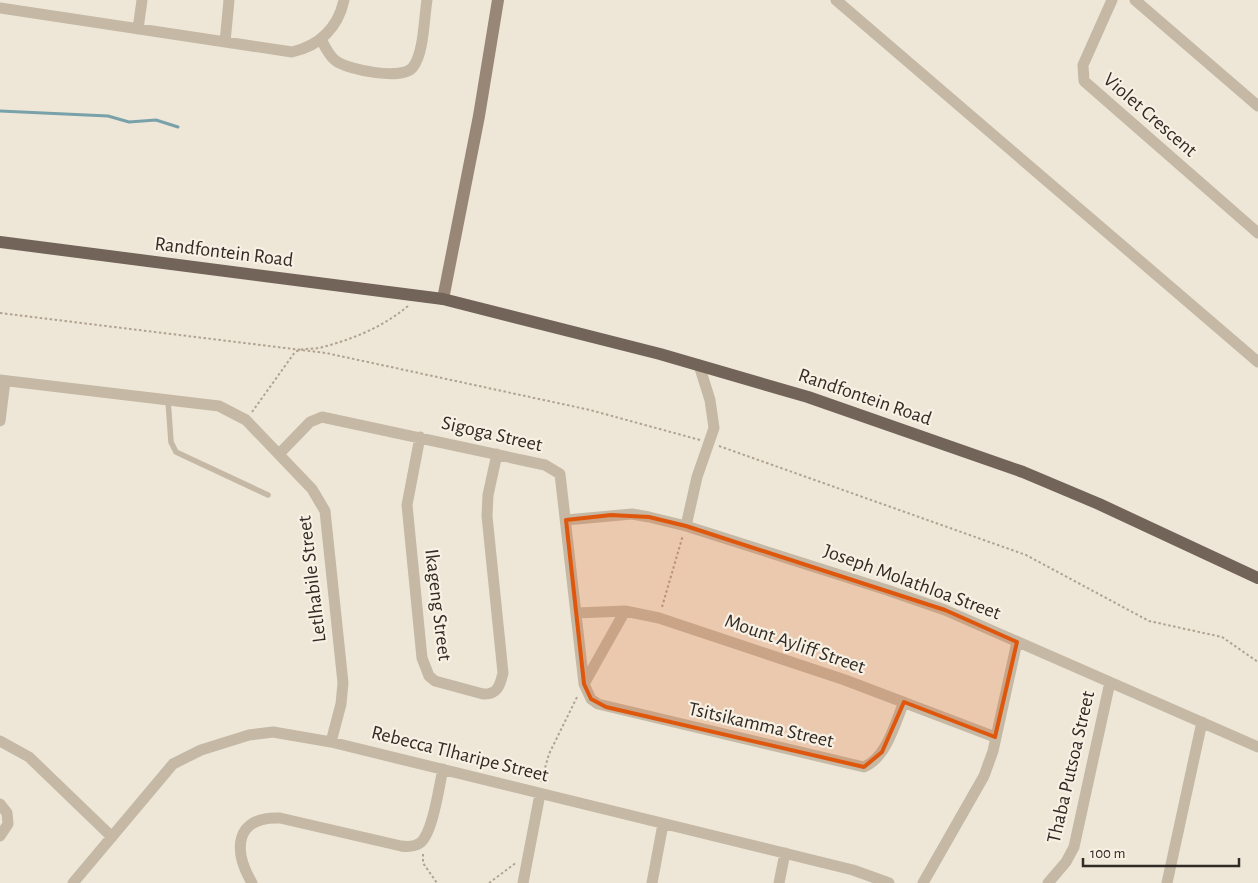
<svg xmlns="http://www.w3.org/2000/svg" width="1258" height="883" font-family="'Alegreya Sans',sans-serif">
<rect width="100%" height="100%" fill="#eee7d8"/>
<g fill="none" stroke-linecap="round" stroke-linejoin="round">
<path stroke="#79a1a9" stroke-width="3" d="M 0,111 L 108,116 L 129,122 L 156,120 L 178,127"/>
<path stroke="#b1a28f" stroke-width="2" stroke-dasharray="2.5 2.5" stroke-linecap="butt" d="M 0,313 L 326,353 L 590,410 L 700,440
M 252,412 L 295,352 C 304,347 314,350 323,347 C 353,339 383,327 408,306
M 719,446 L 1026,555 L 1149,621 L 1222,637 L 1258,662
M 662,607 L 683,535
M 541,782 L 549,754 L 578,695
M 423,854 L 423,863 L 437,883
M 489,883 L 517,862"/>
<path stroke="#c5b8a5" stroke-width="5.5" d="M 168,400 L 171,442 L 176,452 L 268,495"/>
<path stroke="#c5b8a5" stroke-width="11" d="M 836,0 L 1258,362
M 1112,0 L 1083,65 L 1084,81 L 1258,233
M 1135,0 L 1258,106
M 0,8 L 292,52 C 319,46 338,28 344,0
M 138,29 L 142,0
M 321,39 C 325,47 329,56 336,61 C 349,70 403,81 413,67 C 424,53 424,18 427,0
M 225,42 L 229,0
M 0,380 L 219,406 L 246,420 L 312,489 L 325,511 L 343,683 L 341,704 L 331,742
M 0,421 L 5,381
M 420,437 L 407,505 L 422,658 L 429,676 L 435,681 L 483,694 C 497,695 500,686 503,673 L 487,516 L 488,495 L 497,454
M 279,454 L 310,422 L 322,417 L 545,465 L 560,474 L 584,684 L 591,699 L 598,704 L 864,767 C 887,757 895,723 904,702
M 566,520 L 632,514 L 649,517 L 686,526 L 887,590 L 945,610 L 1258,747
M 686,526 L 697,477 L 714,428 L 710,400 L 699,365
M 577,613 L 625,611 L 659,618 L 845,680 L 995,737
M 584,684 L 625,611
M 0,741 L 29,757 L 112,837
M 0,804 L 7,813 L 8,824 L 0,836
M 73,883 L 173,764 L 201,750 L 249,735 L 273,732 L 331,742 L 853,870 L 889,883
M 252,883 C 233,851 234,816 280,818 L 401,846 C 408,847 414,847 420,843 C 433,833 439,786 443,769
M 523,883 L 540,794
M 652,883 L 663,824
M 779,883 L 785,853
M 923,883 L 984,776 L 993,751 L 1017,642
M 1048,883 L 1066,862 L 1074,847 L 1110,682
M 1167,883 L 1202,722"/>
<path stroke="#988777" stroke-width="12" d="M 443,299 L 479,116 L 498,0"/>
<path stroke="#726458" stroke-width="12" d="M 0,242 L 443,299 L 660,354 L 808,397 L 1023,472 L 1099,504 L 1258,578"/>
</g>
<path fill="#df570d" fill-opacity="0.2" stroke="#df570d" stroke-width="4" stroke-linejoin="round" d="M 611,515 L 649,517 L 686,526 L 945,610 L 1017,642 L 995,737 L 904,702 L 882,752 L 864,767 L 606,707 L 591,699 L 584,684 L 566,520 Z"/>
<g text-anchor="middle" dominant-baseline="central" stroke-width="4.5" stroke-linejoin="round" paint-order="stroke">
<g font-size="20" fill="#312b26" stroke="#f7f0e3">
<text transform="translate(1150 115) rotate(41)">Violet Crescent</text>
<text transform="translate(224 252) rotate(7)">Randfontein Road</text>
<text transform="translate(865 397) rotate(19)">Randfontein Road</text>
<text transform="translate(492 434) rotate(13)">Sigoga Street</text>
<text transform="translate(312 579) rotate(-97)">Letlhabile Street</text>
<text transform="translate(912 582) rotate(20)">Joseph Molathloa Street</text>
<text transform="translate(438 605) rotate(83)">Ikageng Street</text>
<text transform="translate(795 644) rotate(19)">Mount Ayliff Street</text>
<text transform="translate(761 725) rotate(13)">Tsitsikamma Street</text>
<text transform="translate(460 754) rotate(14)">Rebecca Tlharipe Street</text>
<text transform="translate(1071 767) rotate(-77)">Thaba Putsoa Street</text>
</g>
</g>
<path d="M1083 858v8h156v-8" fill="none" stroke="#312b26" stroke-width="2.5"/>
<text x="1090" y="858" font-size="15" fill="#312b26" stroke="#f7f0e3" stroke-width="4" paint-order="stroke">100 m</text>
</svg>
